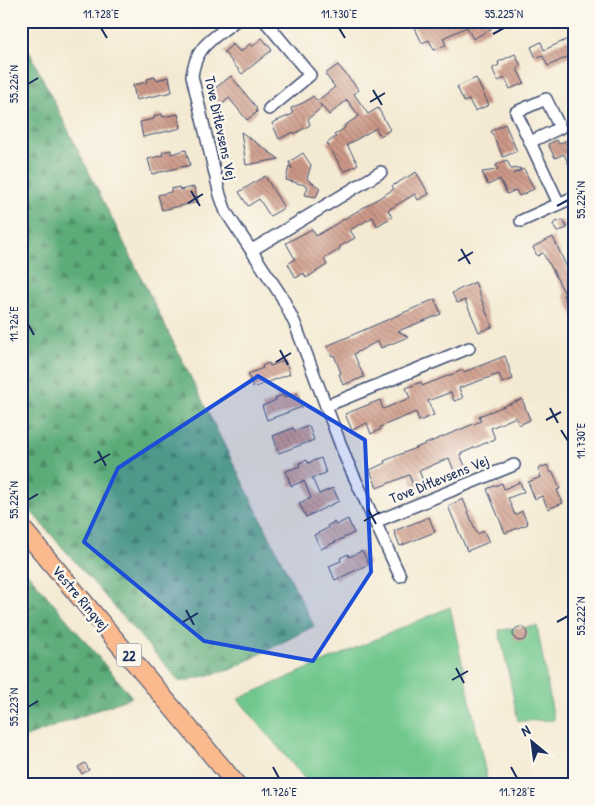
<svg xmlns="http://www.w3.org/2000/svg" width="595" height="805" font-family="'Patrick Hand',sans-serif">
<defs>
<pattern id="forest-firs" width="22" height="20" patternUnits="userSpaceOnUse" patternTransform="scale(1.25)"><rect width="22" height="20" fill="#5cac79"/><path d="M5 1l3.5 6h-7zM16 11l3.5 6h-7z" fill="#4b8c66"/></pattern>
<pattern id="building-back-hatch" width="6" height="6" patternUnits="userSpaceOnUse" patternTransform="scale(1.25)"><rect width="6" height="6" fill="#cd9988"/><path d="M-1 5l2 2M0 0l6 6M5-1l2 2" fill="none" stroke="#a67d72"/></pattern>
</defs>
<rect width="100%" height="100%" fill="#fbf7ec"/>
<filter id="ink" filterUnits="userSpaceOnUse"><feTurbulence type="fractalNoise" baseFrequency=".02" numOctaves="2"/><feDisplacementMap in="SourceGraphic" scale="10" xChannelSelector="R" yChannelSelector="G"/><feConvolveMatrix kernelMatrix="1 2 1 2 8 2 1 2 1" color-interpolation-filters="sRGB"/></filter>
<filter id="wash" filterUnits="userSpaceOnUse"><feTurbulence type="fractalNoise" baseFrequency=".0096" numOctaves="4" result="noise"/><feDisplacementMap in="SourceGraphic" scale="20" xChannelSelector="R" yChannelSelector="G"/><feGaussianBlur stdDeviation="1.12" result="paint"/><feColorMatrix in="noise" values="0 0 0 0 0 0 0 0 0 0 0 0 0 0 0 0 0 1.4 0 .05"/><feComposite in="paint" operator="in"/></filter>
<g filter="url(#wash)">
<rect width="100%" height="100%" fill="#f4ead3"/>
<path fill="url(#forest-firs)" stroke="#3c6e6c" d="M 21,35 L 314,626 L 230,670 L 180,682 L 21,500 Z
M 21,565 L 132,697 L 21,739 Z"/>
<path fill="#71c88e" stroke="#467c76" d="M 450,607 L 488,784 L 309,784 L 238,699 Z
M 537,626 L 554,720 L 518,721 L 509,675 L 499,630 Z"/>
<g id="blocks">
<path fill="url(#building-back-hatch)" d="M 419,21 L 433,21 L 435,25 L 444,21 L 487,21 L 491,29 L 473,39 L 467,27 L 443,38 L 446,45 L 434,50 L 429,40 L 422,43 L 413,24 Z
M 262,38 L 272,50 L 242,74 L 224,52 L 233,44 L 240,52 L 250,44 L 252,47 Z
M 568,39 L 574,54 L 548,66 L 543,56 L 536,58 L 531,47 L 541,42 L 544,50 Z
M 515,54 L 521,66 L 517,68 L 524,83 L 510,89 L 505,78 L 498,81 L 493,70 L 493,68 L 499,65 L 498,62 Z
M 338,65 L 359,90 L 354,94 L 368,114 L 378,108 L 390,130 L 380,136 L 376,128 L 347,145 L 358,164 L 344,172 L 327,143 L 336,137 L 334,135 L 345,128 L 344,126 L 359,116 L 347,100 L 329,115 L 320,104 L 322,107 L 308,119 L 310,125 L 294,134 L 293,132 L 279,139 L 272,123 L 293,114 L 291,108 L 305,102 L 313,96 L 317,101 L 335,87 L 325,74 Z
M 231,76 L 256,107 L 257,112 L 247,120 L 229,98 L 220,106 L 209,93 Z
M 155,77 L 156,80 L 169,77 L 172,92 L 136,100 L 133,85 L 147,82 L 147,79 Z
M 476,78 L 489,105 L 475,111 L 469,100 L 464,102 L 457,87 Z
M 162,114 L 163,117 L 178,114 L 181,128 L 143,137 L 140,122 L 154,119 L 154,116 Z
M 505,124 L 517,151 L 503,157 L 491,131 Z
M 241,132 L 279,159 L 246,165 Z
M 571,138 L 574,144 L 574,176 L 564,154 L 555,158 L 548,144 L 557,140 L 559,144 Z
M 171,150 L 171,154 L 186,150 L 190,165 L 152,174 L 148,159 L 163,155 L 162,152 Z
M 303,153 L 311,165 L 307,179 L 320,188 L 316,197 L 305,195 L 308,186 L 286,180 L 289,166 L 292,169 L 289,162 Z
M 507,160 L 511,169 L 520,168 L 521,169 L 513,174 L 524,169 L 534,189 L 519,196 L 516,190 L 507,194 L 500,179 L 488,185 L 482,172 L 498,170 L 496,165 Z
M 416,172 L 429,194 L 418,200 L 415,194 L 388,210 L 392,217 L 377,226 L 373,217 L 350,230 L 355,238 L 339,247 L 340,249 L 324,259 L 327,265 L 306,278 L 304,273 L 296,278 L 288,264 L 295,259 L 286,243 L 312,229 L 316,236 L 394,189 L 392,186 Z
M 265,176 L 284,208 L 270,216 L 259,199 L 248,206 L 239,192 Z
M 179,187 L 180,190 L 194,187 L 198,202 L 162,210 L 158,195 L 171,192 L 171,189 Z
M 563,220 L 567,228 L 557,232 L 553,225 L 555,222 Z
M 553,237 L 574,283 L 574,317 L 563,295 L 565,294 L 549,263 L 548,263 L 543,253 L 537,256 L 533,247 Z
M 475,282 L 492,327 L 479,332 L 465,300 L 457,303 L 452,293 Z
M 435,299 L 441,314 L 398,331 L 408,337 L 381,348 L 378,341 L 354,354 L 364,377 L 343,385 L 339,374 L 341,373 L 334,355 L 332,356 L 327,346 Z
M 505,356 L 513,379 L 502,383 L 499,374 L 459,388 L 463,398 L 454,401 L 451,392 L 428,401 L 434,415 L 419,421 L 416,412 L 380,427 L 381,429 L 371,434 L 367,423 L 352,430 L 345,414 L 380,400 L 383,409 L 410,398 L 406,388 L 421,382 L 422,386 L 463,370 L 464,372 Z
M 285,360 L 290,374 L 253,388 L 248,374 L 263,368 L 262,366 L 269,363 L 270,366 Z
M 297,393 L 302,407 L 267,420 L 262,406 L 276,400 L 275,398 L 283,395 L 284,398 Z
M 522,399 L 530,420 L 519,425 L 516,417 L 491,428 L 495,439 L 460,454 L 467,471 L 456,476 L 449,458 L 419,471 L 426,488 L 416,492 L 409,475 L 377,488 L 370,470 L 385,463 L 384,461 L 481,421 L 479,416 Z
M 309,426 L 314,440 L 279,453 L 273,436 L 293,428 L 295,431 Z
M 321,458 L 326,473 L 312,478 L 319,494 L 333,488 L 339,501 L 306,517 L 299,503 L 311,498 L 304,481 L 291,486 L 286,471 L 300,466 L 299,463 L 307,460 L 308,463 Z
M 547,465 L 551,473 L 553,472 L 560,489 L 557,490 L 563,503 L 548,509 L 542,496 L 535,499 L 528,482 L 541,477 L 538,469 Z
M 520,482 L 524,492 L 508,498 L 515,515 L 522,511 L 528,524 L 505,533 L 487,489 L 502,483 L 504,489 Z
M 463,499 L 477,534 L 484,531 L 489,542 L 467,551 L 448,506 Z
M 429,517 L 435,532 L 400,546 L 394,531 Z
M 348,519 L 354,533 L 321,549 L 314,535 L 328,528 L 327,526 L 334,522 L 336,525 Z
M 362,551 L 369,564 L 335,580 L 329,566 L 341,561 L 340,558 L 348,554 L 349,557 Z
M513 634a7 7 0 1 1 14 0a7 7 0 1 1-14 0Z
M 85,763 L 89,770 L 82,774 L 78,767 Z"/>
</g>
</g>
<g filter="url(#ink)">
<use href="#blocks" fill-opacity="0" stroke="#3c4b70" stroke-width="1"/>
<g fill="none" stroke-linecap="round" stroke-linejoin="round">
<g stroke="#3c4b70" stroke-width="14">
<path id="minor" d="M 235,21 C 213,39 196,45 192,76 L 220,195 L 226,212 L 282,297 L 295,324 L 346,459 L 400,576
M 265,21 L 310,75 L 269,109
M 530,142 L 560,128 L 546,99 L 516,112 L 559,204
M 521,221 L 574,197
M 252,250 L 381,172
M 326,406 L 469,348
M 375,522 L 514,465"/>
</g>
<g stroke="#3c4b70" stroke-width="20">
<path id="primary" d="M 21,527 L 236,784"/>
</g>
<use href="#minor" stroke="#fff" stroke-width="11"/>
<use href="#primary" stroke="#fbba8d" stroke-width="18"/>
</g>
</g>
<path fill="#1d4ed8" fill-opacity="0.2" stroke="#1d4ed8" stroke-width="4" stroke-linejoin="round" d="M 258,376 L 365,440 L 371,572 L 313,661 L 204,641 L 84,542 L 118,468 Z"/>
<path fill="none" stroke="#1b2f5e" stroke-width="2" d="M 101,28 L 107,38M 339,28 L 345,38M 493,34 L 504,28M 28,84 L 38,78M 373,90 L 382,105M 370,102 L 385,93M 191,191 L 200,206M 188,203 L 203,194M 557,206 L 568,200M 461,249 L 470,264M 458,261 L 473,252M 28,324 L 34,335M 280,350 L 288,365M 276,362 L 291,353M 550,408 L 558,423M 546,420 L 561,412M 561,430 L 568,441M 98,451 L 106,466M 94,463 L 110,454M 28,500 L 38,494M 368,509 L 376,524M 364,521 L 380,512M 186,610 L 194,625M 183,622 L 198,613M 557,622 L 568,616M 456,668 L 464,683M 452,680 L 468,671M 28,707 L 38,701M 273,767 L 279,778M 511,767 L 517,778"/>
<g text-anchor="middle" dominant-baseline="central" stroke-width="5" stroke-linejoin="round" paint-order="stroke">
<rect fill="#fbf7ec" stroke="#5e6b89" stroke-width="1" x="116.5" y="643.5" width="25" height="23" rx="4"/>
<g font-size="14" font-weight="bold" fill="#1b2f5e">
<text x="129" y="655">22</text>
</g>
<g font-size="15" fill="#1b2f5e" stroke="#fbf7ec">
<text transform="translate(221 128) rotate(78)">Tove Ditlevsens Vej</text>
<text transform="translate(439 479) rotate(-22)">Tove Ditlevsens Vej</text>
<text transform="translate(81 598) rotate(50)">Vestre Ringvej</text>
</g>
</g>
<rect width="595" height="805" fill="none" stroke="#fbf7ec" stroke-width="55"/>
<g transform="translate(532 742) rotate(331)" stroke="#fbf7ec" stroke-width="4" paint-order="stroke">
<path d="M0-4L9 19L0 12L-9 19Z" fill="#1b2f5e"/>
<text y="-8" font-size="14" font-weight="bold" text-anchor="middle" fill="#1b2f5e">N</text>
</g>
<rect x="28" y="28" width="540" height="750" fill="none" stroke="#1b2f5e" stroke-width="2"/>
<g font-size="12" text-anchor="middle" fill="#1b2f5e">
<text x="101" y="18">11.728°E</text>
<text x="339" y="18">11.730°E</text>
<text x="504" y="18">55.225°N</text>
<text transform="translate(14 84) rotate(-90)" y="4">55.226°N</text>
<text transform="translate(581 200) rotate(-90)" y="4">55.224°N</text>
<text transform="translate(14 324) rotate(-90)" y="4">11.726°E</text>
<text transform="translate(581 441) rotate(-90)" y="4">11.730°E</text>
<text transform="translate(14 500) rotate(-90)" y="4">55.224°N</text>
<text transform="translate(581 616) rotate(-90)" y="4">55.222°N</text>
<text transform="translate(14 707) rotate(-90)" y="4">55.223°N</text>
<text x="279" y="796">11.726°E</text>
<text x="517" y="796">11.728°E</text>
</g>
</svg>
